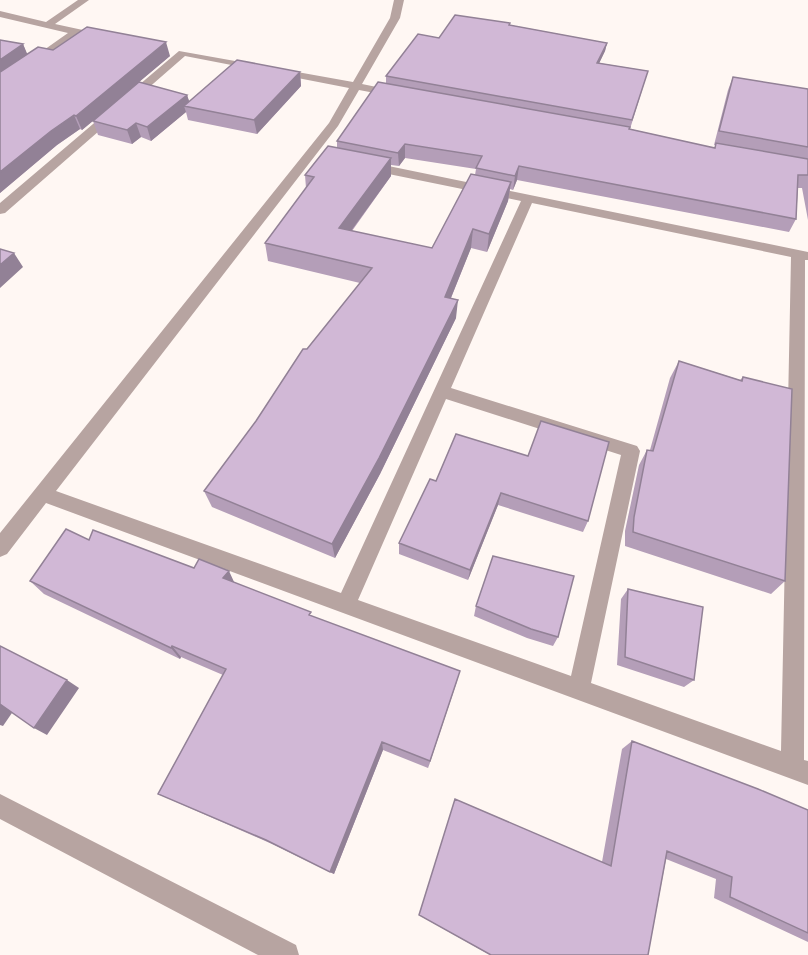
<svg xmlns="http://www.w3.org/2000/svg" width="808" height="955" font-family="'Exo 2',sans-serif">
<rect width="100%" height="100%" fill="#fff7f3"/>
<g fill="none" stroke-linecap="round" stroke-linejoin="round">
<path fill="#b7a4a1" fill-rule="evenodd" d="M 78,0 L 89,0 L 55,24 L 106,35 L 106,39 L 78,35 L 0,89 L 0,81 L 68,33 L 0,17 L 0,11 L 46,22 Z
M 394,0 L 404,0 L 400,18 L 362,84 L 396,91 L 401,94 L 396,97 L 359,90 L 338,126 L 56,491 L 341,593 L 521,201 L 369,170 L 363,166 L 365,163 L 369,162 L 808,252 L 808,260 L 805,260 L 804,760 L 808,761 L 808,785 L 46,503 L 7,554 L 0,557 L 0,533 L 329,123 L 349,88 L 185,56 L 5,213 L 0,214 L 0,203 L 179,51 L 353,82 L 390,18 ZM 532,203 L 791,257 L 781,751 L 591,683 L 640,451 L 637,446 L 451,388 ZM 446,399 L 621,455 L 571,676 L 358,600 Z
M 0,794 L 296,945 L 299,955 L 258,955 L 0,819 Z"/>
</g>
<path fill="#b49eb8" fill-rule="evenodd" d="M 510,23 L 510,25 L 607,43 L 605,51 L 599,63 L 648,71 L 630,129 L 715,148 L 716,145 L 714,145 L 728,90 L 733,77 L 808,89 L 808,220 L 802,188 L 798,188 L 796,219 L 789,232 L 517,180 L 513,190 L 510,189 L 508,201 L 487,252 L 471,248 L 451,298 L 456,318 L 380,474 L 335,558 L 212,507 L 204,491 L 256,421 L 307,349 L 360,283 L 268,261 L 265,243 L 306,188 L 305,175 L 337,147 L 337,141 L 386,83 L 386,76 L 439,38 ZM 405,158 L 476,169 L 475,175 L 432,248 L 352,231 L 391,176 L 391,165 L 399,166 Z
M 0,40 L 23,44 L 27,55 L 53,50 L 170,56 L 139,82 L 187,95 L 189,101 L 300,72 L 301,86 L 257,134 L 188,120 L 186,112 L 151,141 L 141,137 L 132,144 L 98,135 L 93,121 L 82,130 L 80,129 L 57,145 L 0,193 Z
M 679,361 L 740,380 L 743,377 L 785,581 L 771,594 L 625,546 L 625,531 L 639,465 L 647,450 L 650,450 L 670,378 Z
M 456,434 L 588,521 L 583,532 L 498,505 L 468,580 L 399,554 L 399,543 L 436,481 Z
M 89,540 L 235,583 L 457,681 L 428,768 L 383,750 L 334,874 L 272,844 L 158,794 L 223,675 L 181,657 L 180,659 L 44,594 L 30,581 Z
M 628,589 L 694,680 L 684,687 L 617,665 L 621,599 Z
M 476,606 L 558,637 L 553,646 L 527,638 L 474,616 Z
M 632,741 L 808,810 L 808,942 L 714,898 L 716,879 L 666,859 L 648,955 L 490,955 L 419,915 L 455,799 L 602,862 L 622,749 Z"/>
<path fill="#928196" d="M 166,42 L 170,56 L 82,130 L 76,116 Z
M 607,43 L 605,51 L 595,72 L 597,63 Z
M 23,44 L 29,58 L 0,78 L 0,60 Z
M 300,72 L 301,86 L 257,134 L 254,120 Z
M 187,95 L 191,107 L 184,106 L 186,112 L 151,141 L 147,127 Z
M 74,115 L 80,129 L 57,145 L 0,193 L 0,172 L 51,131 Z
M 136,123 L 141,137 L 132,144 L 127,130 Z
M 405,144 L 405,158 L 399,166 L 398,153 Z
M 391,158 L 391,176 L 340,246 L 339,228 Z
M 519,166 L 517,180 L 513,190 L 515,176 Z
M 511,182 L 508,201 L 487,252 L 489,234 Z
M 473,229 L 471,248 L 444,315 L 445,297 Z
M 14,253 L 23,267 L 0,288 L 0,265 Z
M 458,300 L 456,318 L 380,474 L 335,558 L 332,544 Z
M 501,493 L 498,505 L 468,580 L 470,570 Z
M 229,571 L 235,584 L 223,578 Z
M 172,646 L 181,657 L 180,659 L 171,648 Z
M 460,671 L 457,681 L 428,768 L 430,761 Z
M 67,680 L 79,688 L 47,735 L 34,728 Z
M 0,703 L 14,710 L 3,726 L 0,725 Z
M 382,742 L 383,750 L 334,874 L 330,872 Z"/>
<path fill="#d1b8d6" stroke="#928196" stroke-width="1.5" d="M 455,15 L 510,23 L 509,25 L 607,43 L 597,63 L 648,71 L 632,120 L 386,76 L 418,34 L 439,38 Z
M 87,27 L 166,42 L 76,116 L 74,115 L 51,131 L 0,172 L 0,72 L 38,47 L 53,50 Z
M 0,40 L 23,44 L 0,60 Z
M 237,60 L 300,72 L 254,120 L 184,106 Z
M 733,77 L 808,89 L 808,147 L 719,131 Z
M 139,82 L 187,95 L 147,127 L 136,123 L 127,130 L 93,121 Z
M 378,82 L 630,127 L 629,129 L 715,148 L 716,143 L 808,159 L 808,175 L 798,175 L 796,219 L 519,166 L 515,176 L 476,168 L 482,156 L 405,144 L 398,153 L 337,141 Z
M 328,146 L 391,158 L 339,228 L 432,248 L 471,174 L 511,182 L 489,234 L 473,229 L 445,297 L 458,300 L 379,458 L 332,544 L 204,491 L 256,421 L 303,349 L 307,349 L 372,268 L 265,243 L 314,177 L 305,175 Z
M 0,249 L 14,253 L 0,265 Z
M 679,361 L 742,381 L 743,377 L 792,389 L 785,581 L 633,532 L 634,517 L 647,450 L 653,451 Z
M 541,421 L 609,442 L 588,521 L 501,493 L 470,570 L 399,543 L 430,479 L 436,481 L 456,434 L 528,456 Z
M 66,529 L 89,540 L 93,530 L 194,568 L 199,559 L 229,571 L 223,578 L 311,612 L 309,615 L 460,671 L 430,761 L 382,742 L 330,872 L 266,840 L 158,794 L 226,669 L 172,646 L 171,648 L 30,581 Z
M 493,556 L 574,576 L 558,637 L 531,629 L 476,606 Z
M 628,589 L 703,607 L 694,680 L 625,657 Z
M 0,646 L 67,680 L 34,728 L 0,704 Z
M 632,741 L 758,789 L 808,810 L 808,933 L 730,897 L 732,877 L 667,851 L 648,955 L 491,955 L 419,915 L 455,799 L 611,866 Z"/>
</svg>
